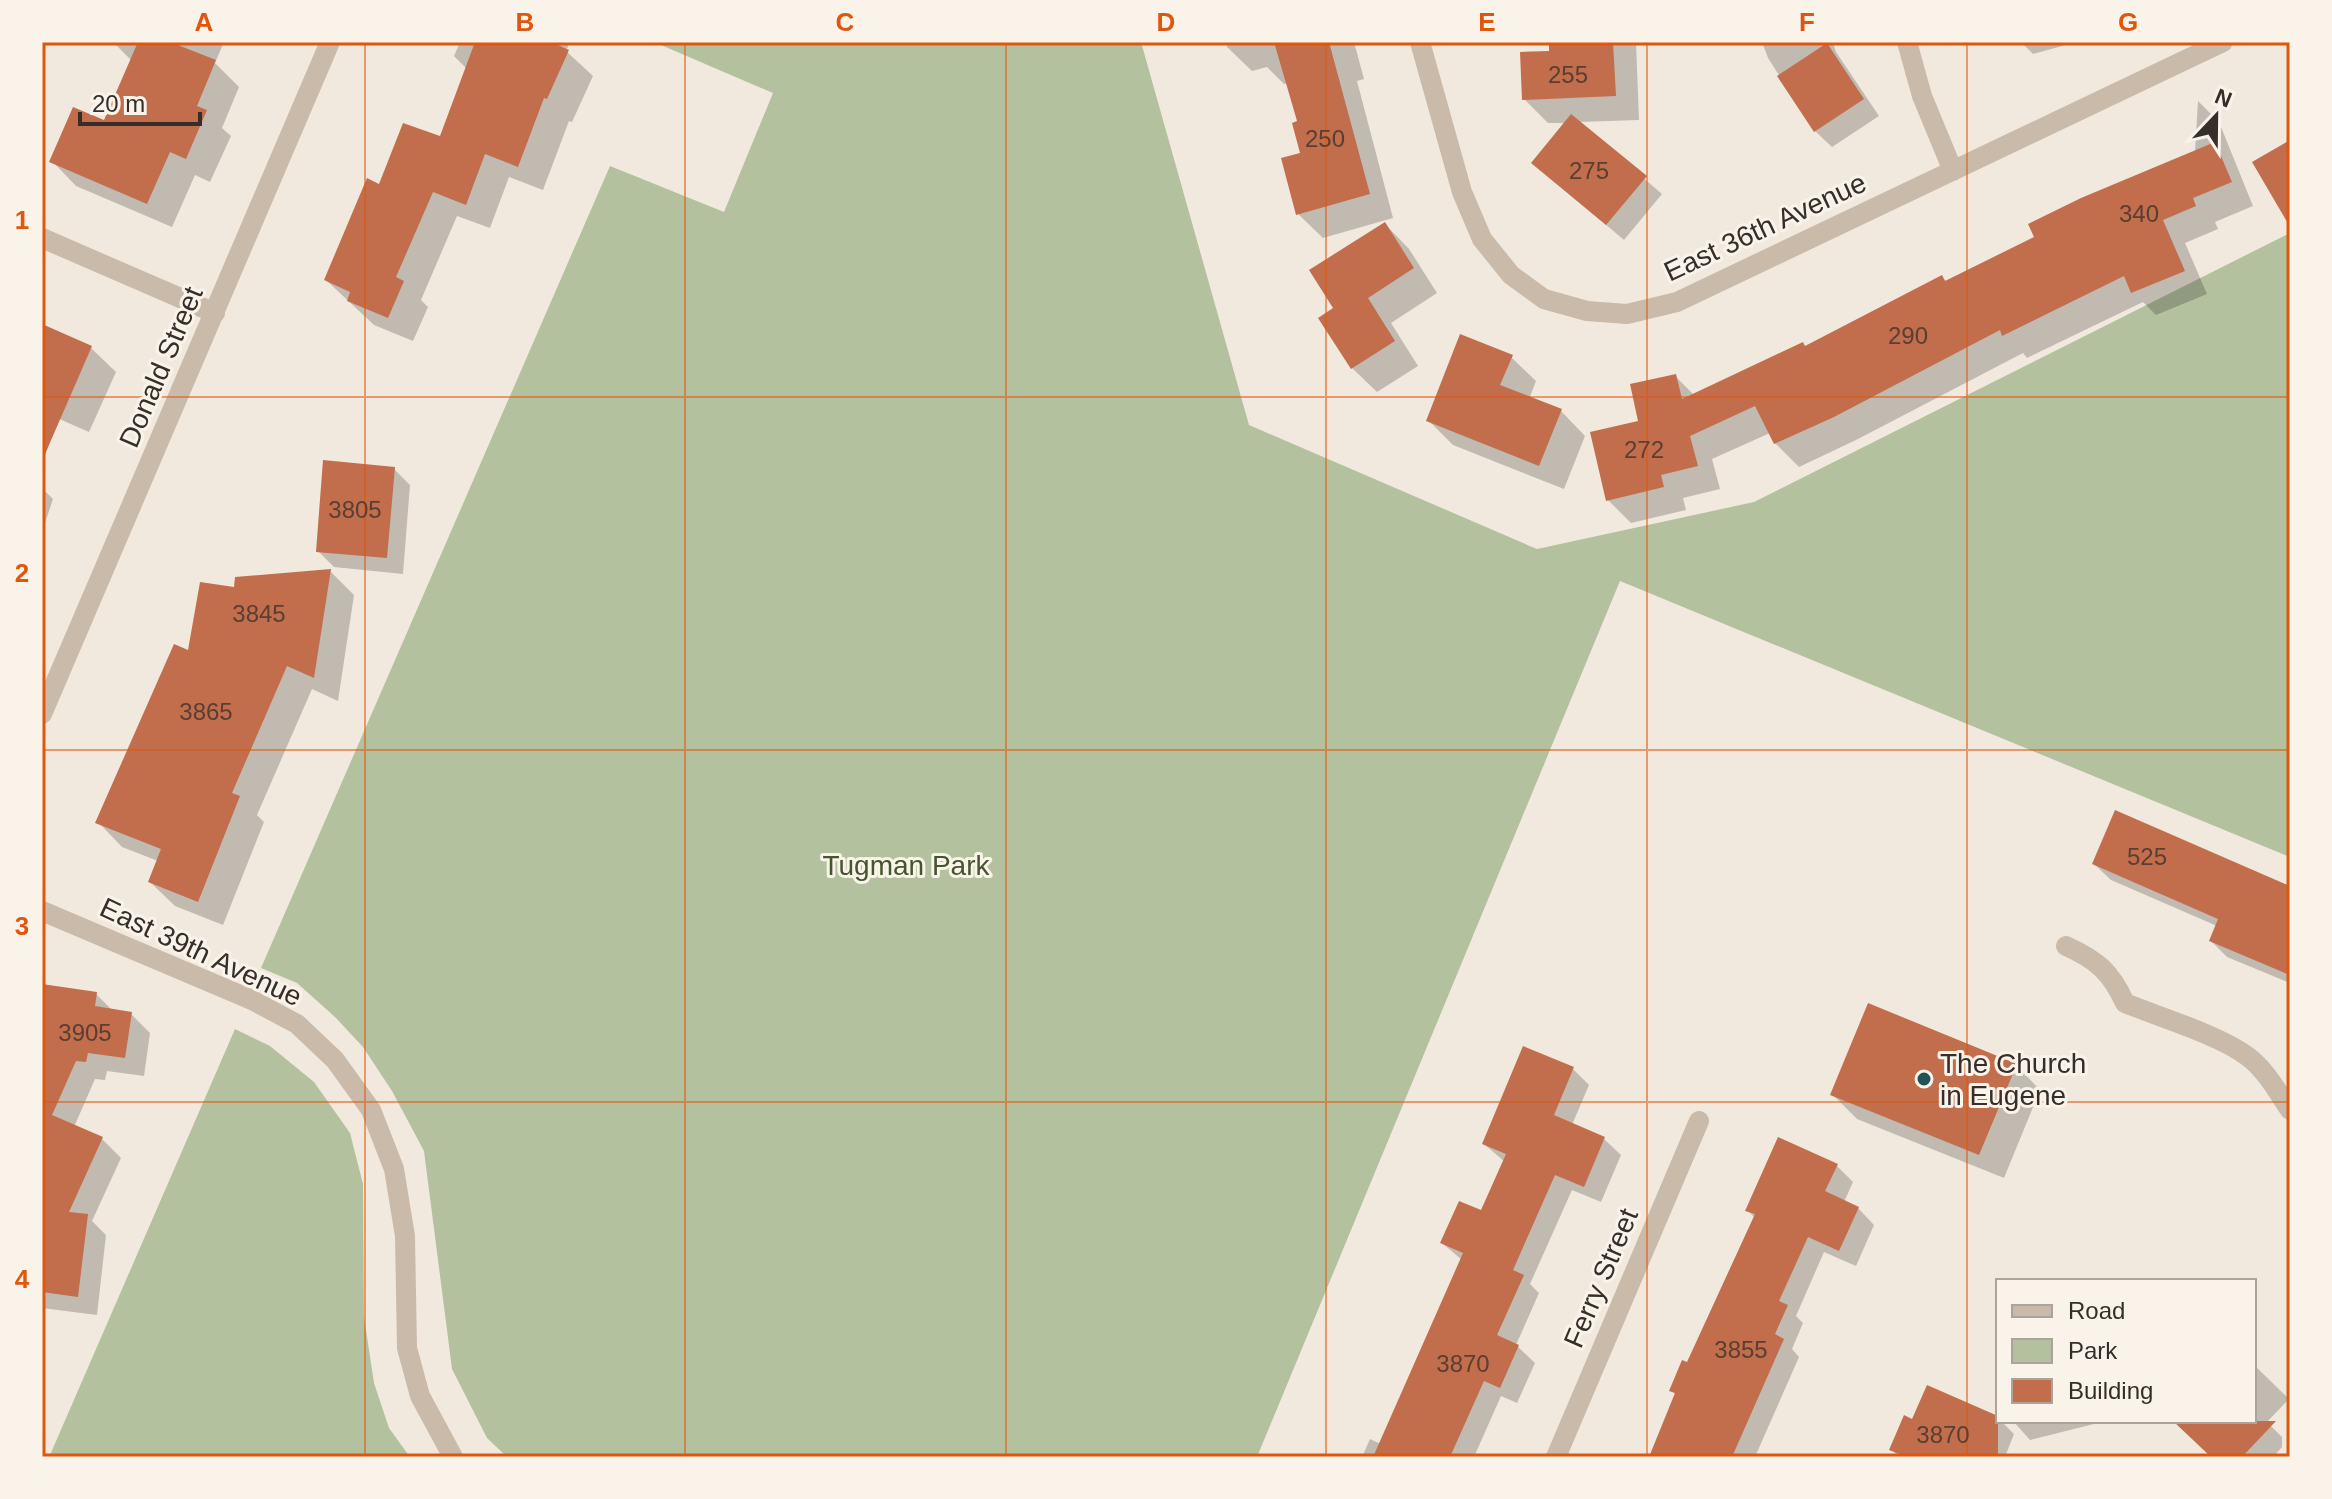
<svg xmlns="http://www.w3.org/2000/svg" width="2332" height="1499" font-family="Helvetica,sans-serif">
<rect width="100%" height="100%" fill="#f2e9de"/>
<path fill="#b4c19e" d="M 662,42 L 1141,42 L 1249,425 L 1537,549 L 1754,502 L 2290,233 L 2290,857 L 1620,581 L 1257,1457 L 507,1457 L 487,1438 L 452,1369 L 424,1151 L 392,1091 L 363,1047 L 335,1017 L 297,983 L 261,968 L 610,166 L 724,212 L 773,93 L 661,45 Z
M 235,1029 L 270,1046 L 314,1082 L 350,1133 L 363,1184 L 364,1317 L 374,1383 L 389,1428 L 410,1457 L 42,1457 L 50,1455 Z"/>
<path fill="#0003" d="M 42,42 L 47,42 L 42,55 Z
M 113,42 L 224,42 L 215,63 L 239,87 L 222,128 L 231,136 L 210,182 L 195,175 L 172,227 L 76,186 L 52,161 L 105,122 L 132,61 Z
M 460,42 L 570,42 L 566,51 L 593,76 L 572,122 L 569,121 L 543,190 L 509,177 L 490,228 L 457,216 L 421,300 L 428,307 L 413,341 L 374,325 L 326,280 L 380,186 L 441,139 L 467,69 L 454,56 Z
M 1226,42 L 1354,42 L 1364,79 L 1357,81 L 1393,218 L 1323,238 L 1298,214 L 1302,154 L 1300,123 L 1288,83 L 1284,84 L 1267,67 L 1252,71 L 1227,47 Z
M 1551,42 L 1636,42 L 1639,120 L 1578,122 L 1662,194 L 1624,240 L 1533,163 L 1567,123 L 1548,123 L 1524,99 L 1552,53 Z
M 1762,42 L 1833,42 L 1836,52 L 1879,116 L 1832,147 L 1815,131 L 1768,58 Z
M 2021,42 L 2077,42 L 2033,54 Z
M 2198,101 L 2219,122 L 2253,206 L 2215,222 L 2218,229 L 2185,243 L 2207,294 L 2156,315 L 2143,302 L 2027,358 L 2023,353 L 1858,439 L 1799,467 L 1775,443 L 1770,433 L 1712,459 L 1720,489 L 1683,498 L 1686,510 L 1631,523 L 1608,500 L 1641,422 L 1675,376 L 1694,395 L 1806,348 L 1942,277 L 1947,282 L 2037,238 L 2195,152 Z
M 1385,224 L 1409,249 L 1437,293 L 1391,323 L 1418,366 L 1377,392 L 1352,368 L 1336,309 Z
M 42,326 L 91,348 L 116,372 L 89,432 L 57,418 L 42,466 Z
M 1511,357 L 1536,381 L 1529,399 L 1561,411 L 1585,436 L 1564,489 L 1453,445 L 1428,420 Z
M 394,469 L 410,485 L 403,574 L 334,567 L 318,551 Z
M 42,488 L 53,499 L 44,526 L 42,525 Z
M 330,571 L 354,595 L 338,701 L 312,689 L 257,815 L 264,822 L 223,925 L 175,906 L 150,882 L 158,861 L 122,847 L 98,822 L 189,653 L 236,590 Z
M 2094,864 L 2290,888 L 2290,983 L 2227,957 L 2211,941 L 2217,926 L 2111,880 Z
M 42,986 L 96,994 L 113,1011 L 131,1014 L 150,1033 L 144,1076 L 107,1071 L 105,1080 L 95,1079 L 74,1127 L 102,1139 L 121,1158 L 92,1221 L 106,1235 L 97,1315 L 42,1308 Z
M 2016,1065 L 2040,1090 L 2004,1178 L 1857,1119 L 1833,1095 Z
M 1573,1069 L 1589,1085 L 1572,1125 L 1604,1139 L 1621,1155 L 1601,1202 L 1572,1190 L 1530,1284 L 1539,1293 L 1516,1345 L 1535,1363 L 1517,1403 L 1501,1396 L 1474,1457 L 1362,1457 L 1370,1439 L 1381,1444 L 1462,1260 L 1442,1243 L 1482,1213 L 1505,1162 L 1484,1144 Z
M 1837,1166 L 1853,1182 L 1844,1202 L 1858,1208 L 1874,1225 L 1856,1266 L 1824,1252 L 1796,1316 L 1803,1323 L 1792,1349 L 1799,1357 L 1755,1457 L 1651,1457 L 1676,1395 L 1671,1390 L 1688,1364 L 1755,1218 L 1747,1210 Z
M 2254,1365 L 2289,1399 L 2267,1422 L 2282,1437 L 2282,1447 L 2273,1457 L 2213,1457 L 2176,1421 L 2254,1421 Z
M 2001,1421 L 2014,1434 L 2005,1457 L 1899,1457 L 1891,1449 L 1913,1422 Z
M 2013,1421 L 2106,1421 L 2030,1440 Z"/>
<path fill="#c26d4c" d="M 138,42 L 170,42 L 216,60 L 197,106 L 207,110 L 186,159 L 170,152 L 147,204 L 49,162 L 73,107 L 104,120 Z
M 475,42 L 551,42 L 569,50 L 547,99 L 544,98 L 518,167 L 485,154 L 466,205 L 433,192 L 396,277 L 404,281 L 388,318 L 347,301 L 350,292 L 324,280 L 367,178 L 379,184 L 403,123 L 440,136 Z
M 1274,42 L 1329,42 L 1370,194 L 1296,215 L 1281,158 L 1300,153 L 1292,123 L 1297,121 Z
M 1549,42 L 1613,42 L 1616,96 L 1522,100 L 1520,52 L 1549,51 Z
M 1827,43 L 1864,99 L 1814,132 L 1777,76 Z
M 1571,114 L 1647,176 L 1606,225 L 1531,163 Z
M 2290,140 L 2290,227 L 2252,162 Z
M 2215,142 L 2232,182 L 2193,198 L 2196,206 L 2163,220 L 2185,271 L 2131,293 L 2124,276 L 2002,336 L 2000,330 L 1834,417 L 1774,444 L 1755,406 L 1690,436 L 1698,466 L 1661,475 L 1664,487 L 1606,501 L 1590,432 L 1638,421 L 1630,384 L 1676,374 L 1682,399 L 1803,342 L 1805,346 L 1942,275 L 1945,281 L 2034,237 L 2028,224 L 2081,198 Z
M 1385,222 L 1414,268 L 1368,298 L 1395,341 L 1351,369 L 1318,318 L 1333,308 L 1309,270 Z
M 42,324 L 92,346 L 42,461 Z
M 1460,334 L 1513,355 L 1500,385 L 1562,409 L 1539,466 L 1426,421 Z
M 323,460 L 395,467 L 387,558 L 316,552 Z
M 331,569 L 314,678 L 287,666 L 232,793 L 240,796 L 198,902 L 148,882 L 161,849 L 95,823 L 174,644 L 188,650 L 200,582 L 234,587 L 235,577 Z
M 2115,810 L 2290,886 L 2290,975 L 2209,941 L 2218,919 L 2092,864 Z
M 42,984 L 97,992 L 95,1006 L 132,1012 L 125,1058 L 88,1053 L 86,1062 L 76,1061 L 52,1115 L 103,1137 L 69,1212 L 88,1214 L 78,1297 L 42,1292 Z
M 1868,1003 L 2017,1064 L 1979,1155 L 1830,1095 Z
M 1523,1046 L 1574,1067 L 1554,1115 L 1605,1137 L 1584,1187 L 1555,1175 L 1513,1270 L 1524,1275 L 1497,1335 L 1519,1345 L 1500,1388 L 1484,1381 L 1450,1457 L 1373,1457 L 1463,1253 L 1440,1243 L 1459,1201 L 1481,1210 L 1506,1154 L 1482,1144 Z
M 1778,1137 L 1838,1164 L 1825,1191 L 1859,1207 L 1839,1251 L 1808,1237 L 1779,1301 L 1788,1305 L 1775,1334 L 1784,1339 L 1732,1457 L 1649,1457 L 1675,1393 L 1669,1391 L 1682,1360 L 1687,1362 L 1755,1214 L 1745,1211 Z
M 1927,1385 L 1998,1416 L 1998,1457 L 1907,1457 L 1889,1450 L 1904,1415 L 1912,1419 Z
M 2173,1421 L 2276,1421 L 2242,1457 L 2211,1457 Z"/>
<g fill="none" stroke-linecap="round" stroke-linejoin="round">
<path stroke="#cabaaa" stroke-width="20" d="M 1420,42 L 1462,192 L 1482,239 L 1511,275 L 1544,299 L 1587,311 L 1627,314 L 1677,302 L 2223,42
M 1907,42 L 1922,96 L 1953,171
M 42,238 L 215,313
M 42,714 L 330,42
M 42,911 L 252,1000 L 297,1024 L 335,1060 L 371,1110 L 394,1169 L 405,1236 L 407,1348 L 420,1396 L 453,1457
M 2066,946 C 2097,960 2111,972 2125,1003 C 2159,1017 2219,1035 2247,1056 C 2266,1070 2277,1091 2290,1110
M 1556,1457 L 1699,1121"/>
</g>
<path fill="none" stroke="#df570d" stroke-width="2" stroke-opacity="0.55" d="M 365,42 L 365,1457M 685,42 L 685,1457M 1006,42 L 1006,1457M 1326,42 L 1326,1457M 1647,42 L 1647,1457M 1967,42 L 1967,1457M 42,397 L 2290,397M 42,750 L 2290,750M 42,1102 L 2290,1102"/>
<circle fill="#205258" stroke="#f9f3ea" stroke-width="3" cx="1924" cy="1079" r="8"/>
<g text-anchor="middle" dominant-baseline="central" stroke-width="6" stroke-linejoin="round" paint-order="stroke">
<g font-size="24" fill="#5a3e32">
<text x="1568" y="74">255</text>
<text x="1325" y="138">250</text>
<text x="1589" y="170">275</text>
<text x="2139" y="213">340</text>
<text x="1908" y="335">290</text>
<text x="1644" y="449">272</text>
<text x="355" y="509">3805</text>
<text x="259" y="613">3845</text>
<text x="206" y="711">3865</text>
<text x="2147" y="856">525</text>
<text x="85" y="1032">3905</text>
<text x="1741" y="1349">3855</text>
<text x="1463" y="1363">3870</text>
<text x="1943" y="1434">3870</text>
</g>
<g font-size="28" fill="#372e29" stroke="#f9f3ea">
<text transform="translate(1765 227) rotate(-25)">East 36th Avenue</text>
<text transform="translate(161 367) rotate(-67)">Donald Street</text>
<text transform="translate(201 952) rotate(25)">East 39th Avenue</text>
<text transform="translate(1601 1278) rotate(-67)">Ferry Street</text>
</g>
<g font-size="28" fill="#45552e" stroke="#f9f3ea">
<text x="906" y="865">Tugman Park</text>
</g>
<g font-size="28" fill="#372e29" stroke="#f9f3ea" text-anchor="start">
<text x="1940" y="1063">The Church<tspan x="1940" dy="32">in Eugene</tspan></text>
</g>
</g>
<rect width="2332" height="1499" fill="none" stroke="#f9f3ea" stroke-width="88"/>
<rect x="1996" y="1279" width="260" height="144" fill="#f9f3ea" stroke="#aba49d" stroke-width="2"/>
<rect x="2012" y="1305" width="40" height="12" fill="#cabaaa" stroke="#aba49d" stroke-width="2"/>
<text x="2068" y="1319" font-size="24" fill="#372e29">Road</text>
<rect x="2012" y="1339" width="40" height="24" fill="#b4c19e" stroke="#aba49d" stroke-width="2"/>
<text x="2068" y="1359" font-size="24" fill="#372e29">Park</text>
<rect x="2012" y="1379" width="40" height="24" fill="#c26d4c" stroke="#aba49d" stroke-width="2"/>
<text x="2068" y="1399" font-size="24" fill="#372e29">Building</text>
<g transform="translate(2216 116) rotate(22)" stroke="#f9f3ea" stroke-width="6" paint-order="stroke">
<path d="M0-6L14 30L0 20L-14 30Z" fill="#372e29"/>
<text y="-12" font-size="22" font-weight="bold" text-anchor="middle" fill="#372e29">N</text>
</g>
<path d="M80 112v12h120v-12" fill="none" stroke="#372e29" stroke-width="4"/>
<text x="92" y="112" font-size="24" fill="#372e29" stroke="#f9f3ea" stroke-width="6" paint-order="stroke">20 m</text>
<rect x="44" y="44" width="2244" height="1411" fill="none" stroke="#df570d" stroke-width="3"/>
<g font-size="26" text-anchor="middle" font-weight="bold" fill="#df570d">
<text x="204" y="31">A</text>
<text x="525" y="31">B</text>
<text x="845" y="31">C</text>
<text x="1166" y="31">D</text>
<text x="1487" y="31">E</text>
<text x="1807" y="31">F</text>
<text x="2128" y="31">G</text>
<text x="22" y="229">1</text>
<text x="22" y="582">2</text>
<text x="22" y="935">3</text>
<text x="22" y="1288">4</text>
</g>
</svg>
